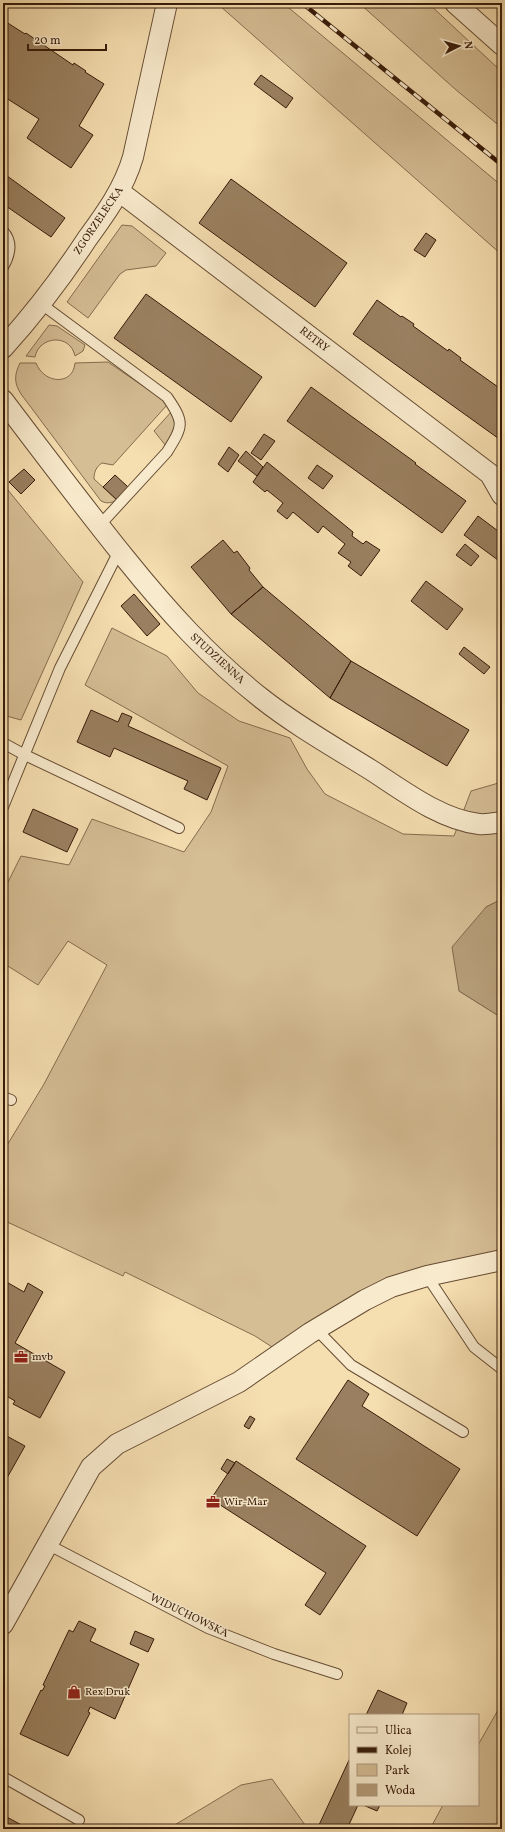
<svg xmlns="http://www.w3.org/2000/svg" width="505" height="1832" font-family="Vollkorn,serif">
<rect width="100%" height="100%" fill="#f5deb0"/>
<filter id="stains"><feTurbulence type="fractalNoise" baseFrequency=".005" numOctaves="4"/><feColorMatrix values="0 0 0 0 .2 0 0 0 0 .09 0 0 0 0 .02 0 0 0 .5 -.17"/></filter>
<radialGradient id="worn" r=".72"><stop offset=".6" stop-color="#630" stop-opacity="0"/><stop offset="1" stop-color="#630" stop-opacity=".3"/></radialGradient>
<path fill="#d5bd94" stroke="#866c4e" d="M 223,3 L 283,3 L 502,186 L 502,255 L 220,6 Z
M 359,3 L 428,3 L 502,72 L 502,128 L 455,89 Z
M 122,225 L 132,226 L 166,253 L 156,266 L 126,270 L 120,274 L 88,318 L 67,302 Z
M 49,325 L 57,326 L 85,345 L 83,351 L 75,356 C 70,333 39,336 35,357 L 26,356 Z
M 108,362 L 159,397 L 167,405 L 113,465 L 102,463 C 96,467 94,472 94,479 L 117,500 C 111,503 107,504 101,501 L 21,394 C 14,383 14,375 20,363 L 36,363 C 44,384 73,386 75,363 Z
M 172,411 L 176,428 L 166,446 L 154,431 Z
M 3,484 L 83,582 L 21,720 L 3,715 Z
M 112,628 L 167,656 L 198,693 L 239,721 L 290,738 L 307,769 L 325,794 L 403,834 L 454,836 L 471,791 L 502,782 L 502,899 L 486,907 L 459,991 L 502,1018 L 502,1250 L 384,1281 L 312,1320 L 272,1347 L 255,1336 L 125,1272 L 123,1276 L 3,1220 L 3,1152 L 44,1084 L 107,965 L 68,941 L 38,985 L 3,963 L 3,892 L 21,856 L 69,865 L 92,819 L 184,852 L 211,812 L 228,766 L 85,685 Z
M 502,1703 L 502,1829 L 430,1829 L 443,1805 L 478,1805 L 478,1745 Z
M 272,1779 L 308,1829 L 168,1829 L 241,1785 Z"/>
<path fill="#b49c77" stroke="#82684b" d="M 502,899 L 502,1018 L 459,991 L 452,947 L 486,907 Z"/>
<path fill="#9a8060" stroke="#371b09" d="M 3,20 L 25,34 L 26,33 L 73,65 L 74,63 L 86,71 L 85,72 L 104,84 L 79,126 L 93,135 L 71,168 L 27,138 L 39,119 L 3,96 Z
M 261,75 L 293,98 L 286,108 L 254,84 Z
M 3,173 L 65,218 L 51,237 L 3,204 Z
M 231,179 L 347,263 L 315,307 L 199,223 Z
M 426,233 L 436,240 L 425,257 L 414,250 Z
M 146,294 L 262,377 L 231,422 L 114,338 Z
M 377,300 L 401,317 L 402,316 L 414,324 L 413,326 L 448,351 L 449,349 L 461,358 L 460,360 L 498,387 L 500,385 L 502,387 L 502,441 L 353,334 Z
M 311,387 L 416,463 L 415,464 L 466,501 L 442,533 L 287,421 Z
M 264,434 L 275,441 L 261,460 L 251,453 Z
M 229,447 L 239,455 L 228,472 L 218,464 Z
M 246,451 L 263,467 L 257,476 L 238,461 Z
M 267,462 L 353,532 L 352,536 L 363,544 L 366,541 L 380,550 L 361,576 L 348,566 L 351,562 L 338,553 L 345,544 L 323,526 L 318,533 L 293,512 L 287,519 L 277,511 L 283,503 L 267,490 L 265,492 L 253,482 Z
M 317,465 L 333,476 L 323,489 L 308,478 Z
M 24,469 L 35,480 L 21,494 L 9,482 Z
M 115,475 L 128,487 L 117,500 L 103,487 Z
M 478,516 L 502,534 L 502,563 L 464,535 Z
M 223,540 L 234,553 L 237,551 L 250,568 L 249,570 L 263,587 L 231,614 L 191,567 Z
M 465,544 L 479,556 L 471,566 L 456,555 Z
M 426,581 L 463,609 L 447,630 L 411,601 Z
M 263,587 L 351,661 L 330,698 L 231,614 Z
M 134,594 L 160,624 L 147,636 L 121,606 Z
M 464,647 L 490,667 L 484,674 L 459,654 Z
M 351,661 L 469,730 L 447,766 L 330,698 Z
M 91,710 L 118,722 L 122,713 L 132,717 L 128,726 L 221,768 L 207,800 L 184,789 L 188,781 L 114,748 L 110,757 L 77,742 Z
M 33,809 L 78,829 L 67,852 L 23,832 Z
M 3,1280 L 24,1292 L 28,1283 L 43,1292 L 15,1343 L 65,1372 L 40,1418 L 13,1404 L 15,1401 L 3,1394 Z
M 348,1380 L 369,1394 L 362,1406 L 460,1469 L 417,1536 L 296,1459 Z
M 250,1416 L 255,1419 L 249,1429 L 244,1426 Z
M 3,1434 L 25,1446 L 3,1485 Z
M 227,1459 L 235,1463 L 228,1474 L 221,1469 Z
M 236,1461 L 366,1546 L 320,1615 L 305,1605 L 326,1573 L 211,1499 Z
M 79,1621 L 96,1629 L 90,1641 L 139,1664 L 115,1719 L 90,1707 L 88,1712 L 90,1713 L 68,1756 L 20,1734 L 41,1690 L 42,1691 L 45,1686 L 43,1685 L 69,1630 L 73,1632 Z
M 135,1631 L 154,1639 L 148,1652 L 130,1644 Z
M 378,1690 L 407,1703 L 402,1715 L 366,1715 Z
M 350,1758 L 350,1805 L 358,1805 L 347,1829 L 327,1829 L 319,1825 Z
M 363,1805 L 380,1805 L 377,1811 Z
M 3,1815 L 29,1829 L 3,1829 Z"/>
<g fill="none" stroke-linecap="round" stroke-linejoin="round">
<g stroke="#664c33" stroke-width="12">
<path id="service" d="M 3,231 C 13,242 10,255 3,267
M 40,303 L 167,397 C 185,423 183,426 167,452 L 99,526
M 3,743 L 25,755 L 179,828
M 3,807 L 60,668 L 119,551
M 3,1097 L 11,1100
M 427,1276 L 474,1347 L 502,1369
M 316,1329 L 351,1365 L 463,1432
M 47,1544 L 208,1628 L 274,1654 L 337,1674
M 3,1777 L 79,1820"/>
</g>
<g stroke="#664c33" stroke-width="22">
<path id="minor" d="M 455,3 L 502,45
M 120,192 L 490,474 L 502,495
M 3,348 C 34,314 62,277 87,239 C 106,213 124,188 133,157 L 167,3
M 3,400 C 43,453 83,506 125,558 C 166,609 209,657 261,698 C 295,725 334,747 371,770 C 402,790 441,820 479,824 C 486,825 495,823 502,822
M 3,1624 L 91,1467 L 117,1444 L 239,1382 L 310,1333 L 365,1300 L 391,1287 L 427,1276 L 502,1260"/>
</g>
<use href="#service" stroke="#f8eacc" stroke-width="10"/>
<use href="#minor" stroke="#f8eacc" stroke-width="20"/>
<g stroke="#371b09" stroke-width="4.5">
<path id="rail" d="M 302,3 L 502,165"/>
</g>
<use href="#rail" stroke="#f8eacc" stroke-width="3" stroke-dasharray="9" stroke-linecap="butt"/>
</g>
<defs>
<g id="office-bare" transform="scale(1.08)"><path d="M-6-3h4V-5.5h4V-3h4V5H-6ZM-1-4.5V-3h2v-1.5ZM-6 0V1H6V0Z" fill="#8f2418" stroke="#f8eacc" stroke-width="2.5" paint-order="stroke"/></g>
<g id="shop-bare" transform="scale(1.08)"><path d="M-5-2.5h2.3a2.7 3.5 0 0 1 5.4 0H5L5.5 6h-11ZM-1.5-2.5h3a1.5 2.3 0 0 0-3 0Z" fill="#8f2418" stroke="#f8eacc" stroke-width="2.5" paint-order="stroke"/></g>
</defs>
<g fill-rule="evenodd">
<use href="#office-bare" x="21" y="1357"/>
<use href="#office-bare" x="213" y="1502"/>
<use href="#shop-bare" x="74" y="1692"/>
</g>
<g text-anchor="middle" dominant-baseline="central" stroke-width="3" stroke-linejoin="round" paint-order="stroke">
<g font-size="11" fill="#371b09" stroke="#f8eacc">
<text transform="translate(99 221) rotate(-56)">ZGORZELECKA</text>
<text transform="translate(314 340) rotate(37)">RETRY</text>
<text transform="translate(217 659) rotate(42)">STUDZIENNA</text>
<text transform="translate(189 1616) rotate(26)">WIDUCHOWSKA</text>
</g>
<g font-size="11" fill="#371b09" stroke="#f8eacc" text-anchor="start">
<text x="32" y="1357">mvb</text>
<text x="224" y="1502">Wir-Mar</text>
<text x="85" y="1692">Rex Druk</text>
</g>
</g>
<rect width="505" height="1832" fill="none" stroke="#f5deb0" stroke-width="16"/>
<rect x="4" y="4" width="497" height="1824" fill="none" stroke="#371b09" stroke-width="2"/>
<rect x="8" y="8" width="489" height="1816" fill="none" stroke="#371b09"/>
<rect x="349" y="1714" width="130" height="92" fill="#f8eacc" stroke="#ab977e"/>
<rect x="357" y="1727" width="20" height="6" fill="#f8eacc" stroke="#ab977e"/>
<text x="385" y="1734" font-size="12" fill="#371b09">Ulica</text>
<rect x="357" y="1747" width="20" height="6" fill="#371b09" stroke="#ab977e"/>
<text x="385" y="1754" font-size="12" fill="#371b09">Kolej</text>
<rect x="357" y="1764" width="20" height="12" fill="#d5bd94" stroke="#ab977e"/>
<text x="385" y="1774" font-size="12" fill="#371b09">Park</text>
<rect x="357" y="1784" width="20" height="12" fill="#b49c77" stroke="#ab977e"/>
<text x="385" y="1794" font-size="12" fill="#371b09">Woda</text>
<g transform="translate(459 46) rotate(84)" stroke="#f8eacc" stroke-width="3" paint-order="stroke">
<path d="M0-3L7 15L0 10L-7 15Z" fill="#371b09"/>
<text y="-6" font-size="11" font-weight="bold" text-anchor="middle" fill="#371b09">N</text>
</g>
<path d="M28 44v6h78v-6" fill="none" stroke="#371b09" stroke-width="2"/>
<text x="34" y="44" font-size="12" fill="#371b09" stroke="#f8eacc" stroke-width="3" paint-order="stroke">20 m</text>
<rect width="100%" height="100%" filter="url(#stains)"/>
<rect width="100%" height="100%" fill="url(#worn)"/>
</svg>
